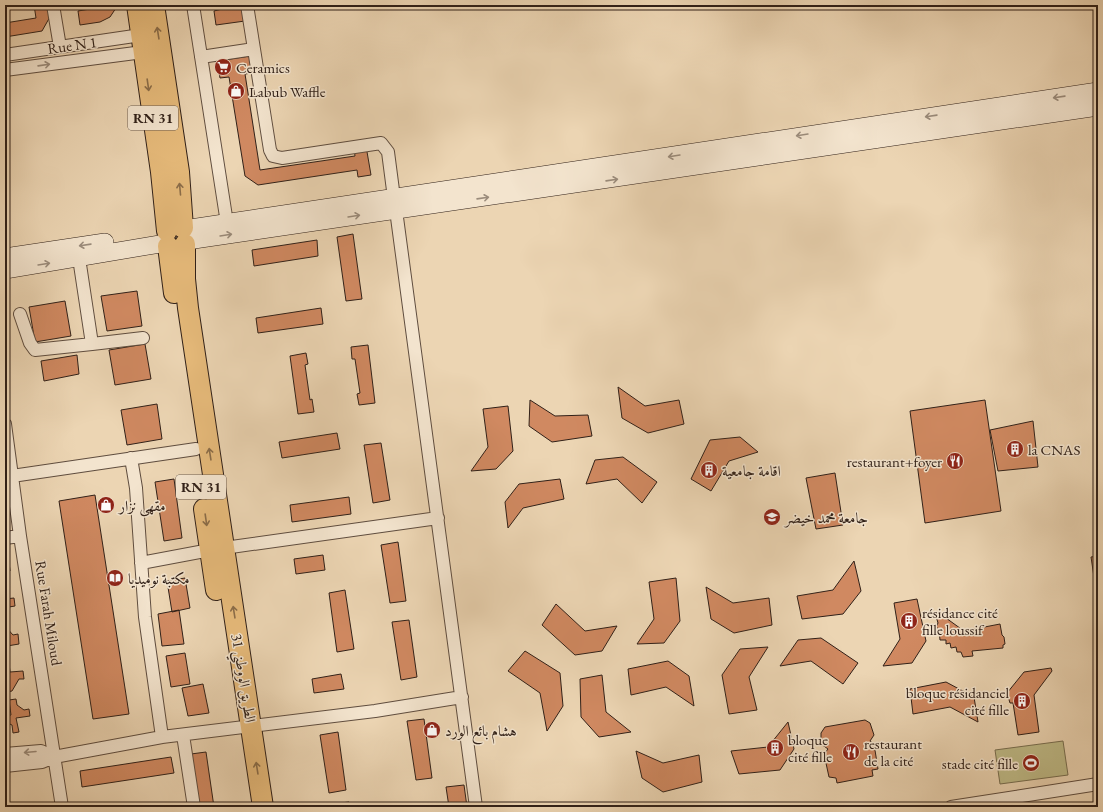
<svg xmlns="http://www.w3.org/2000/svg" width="1103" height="812" font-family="'EB Garamond',Amiri,serif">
<rect width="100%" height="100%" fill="#ecd5b3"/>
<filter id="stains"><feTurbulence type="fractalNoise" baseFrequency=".005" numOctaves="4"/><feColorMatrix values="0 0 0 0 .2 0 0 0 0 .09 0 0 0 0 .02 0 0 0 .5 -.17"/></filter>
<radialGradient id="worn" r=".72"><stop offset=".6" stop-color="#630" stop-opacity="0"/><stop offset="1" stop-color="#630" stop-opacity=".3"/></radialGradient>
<path fill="#bfbb88" stroke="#786e50" d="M 1063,741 L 1068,775 L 1000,784 L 995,750 Z"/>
<path fill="#d08961" stroke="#302018" d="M 34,5 L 50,5 L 51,15 L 42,31 L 5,37 L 5,23 L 36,18 Z
M 103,5 L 118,5 L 110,17 L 100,22 L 80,25 L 78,11 L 102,7 Z
M 222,5 L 235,5 L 236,9 L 243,8 L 245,21 L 216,25 L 214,11 L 222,9 Z
M 250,56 L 252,73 L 245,74 L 260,170 L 355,156 L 354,148 L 366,146 L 371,175 L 358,177 L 357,170 L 258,185 L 245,176 L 229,77 L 220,78 L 217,61 Z
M 353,234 L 362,299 L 346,301 L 337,237 Z
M 317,240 L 318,256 L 254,266 L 252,250 Z
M 137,291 L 142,326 L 107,331 L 101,296 Z
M 65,301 L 71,336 L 35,342 L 29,307 Z
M 321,308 L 323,324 L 258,333 L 256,318 Z
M 145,344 L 151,379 L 115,385 L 109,350 Z
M 368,345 L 375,403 L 359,405 L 357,394 L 360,393 L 355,359 L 352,359 L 351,347 Z
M 306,353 L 308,364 L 305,365 L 310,400 L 312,399 L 314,412 L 298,414 L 290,356 Z
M 77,355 L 79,374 L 44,381 L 41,361 Z
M 618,387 L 645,406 L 679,400 L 684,424 L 648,433 L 622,418 Z
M 530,400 L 555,416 L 588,415 L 592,436 L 552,442 L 529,426 Z
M 985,400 L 1001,511 L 925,523 L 910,411 Z
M 157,404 L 162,439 L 127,445 L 121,410 Z
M 508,406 L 513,451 L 496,469 L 471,471 L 488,447 L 483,409 Z
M 1033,421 L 1038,467 L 998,471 L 990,430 Z
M 337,433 L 340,449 L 282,458 L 279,442 Z
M 740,437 L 758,452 L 729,461 L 711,491 L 691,479 L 710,440 Z
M 381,443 L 390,500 L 373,503 L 364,445 Z
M 623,457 L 657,482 L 642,503 L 617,479 L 586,484 L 595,460 Z
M 835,473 L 843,525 L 816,529 L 806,478 Z
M 174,479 L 182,538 L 164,541 L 155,482 Z
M 560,479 L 564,499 L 523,508 L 508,528 L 505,502 L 519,484 Z
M 95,495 L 129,714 L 93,719 L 59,501 Z
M 349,497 L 351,514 L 292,522 L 290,505 Z
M 398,542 L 406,601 L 390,603 L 381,545 Z
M 323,555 L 325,570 L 296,574 L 294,559 Z
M 1098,556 L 1098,604 L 1091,557 Z
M 854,561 L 861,591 L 843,614 L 802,619 L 797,596 L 833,590 Z
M 5,562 L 9,562 L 10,571 L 5,572 Z
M 185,578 L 190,608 L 172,612 L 167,581 Z
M 676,578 L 680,621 L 664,643 L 637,644 L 654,619 L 649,582 Z
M 706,587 L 733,603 L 769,598 L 772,625 L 734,633 L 711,619 Z
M 345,590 L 354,649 L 337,652 L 329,593 Z
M 14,598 L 15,606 L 9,607 L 5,613 L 5,599 Z
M 917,599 L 926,641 L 912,663 L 883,666 L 900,639 L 894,603 Z
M 556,604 L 585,631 L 617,626 L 602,651 L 575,655 L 542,625 Z
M 179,610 L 184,644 L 162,646 L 158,614 Z
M 939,613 L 964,631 L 1000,624 L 1002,635 L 1004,637 L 1005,644 L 1003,645 L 1003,648 L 972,651 L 973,656 L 963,657 L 961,652 L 957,652 L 956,647 L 951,648 L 950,643 L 946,644 L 946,640 L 940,640 L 939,629 L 936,627 L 938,623 L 936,616 Z
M 409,620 L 417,677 L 401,680 L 392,622 Z
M 5,626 L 13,635 L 18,634 L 19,644 L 7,646 L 10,672 L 23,671 L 24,679 L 19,679 L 12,691 L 7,692 L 5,678 Z
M 821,638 L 858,663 L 843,684 L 811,661 L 780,666 L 798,640 Z
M 768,647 L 749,677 L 757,710 L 729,714 L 722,675 L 740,649 Z
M 525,651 L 560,673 L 563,706 L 547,731 L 540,693 L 508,671 Z
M 185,653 L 190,684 L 171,687 L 166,656 Z
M 668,661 L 689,676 L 694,706 L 666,687 L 631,695 L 628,669 Z
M 1051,668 L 1052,671 L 1034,695 L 1039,732 L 1018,735 L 1013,703 L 1010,703 L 1007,693 L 1024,672 Z
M 341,674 L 344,689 L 314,693 L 312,679 Z
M 602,675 L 606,712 L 631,732 L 599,737 L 581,717 L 580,679 Z
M 946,682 L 974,697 L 978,722 L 950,707 L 913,714 L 910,689 Z
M 203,684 L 209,713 L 188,716 L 182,688 Z
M 16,699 L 17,705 L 24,710 L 29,709 L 30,716 L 16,718 L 19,732 L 13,733 L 12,725 L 5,722 L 5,716 L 11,715 L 9,700 Z
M 424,719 L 432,778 L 416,780 L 407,721 Z
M 865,720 L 870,723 L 874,735 L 870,741 L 874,744 L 878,769 L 872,770 L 873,776 L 837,783 L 836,778 L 829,777 L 824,754 L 828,749 L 821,744 L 821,733 L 825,727 Z
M 788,722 L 794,749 L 780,770 L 739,774 L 731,751 L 768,747 Z
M 338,732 L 346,790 L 329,793 L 320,735 Z
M 636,751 L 663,763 L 699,755 L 702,782 L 663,792 L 642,778 Z
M 206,752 L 214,807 L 199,807 L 191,754 Z
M 171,757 L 174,773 L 82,787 L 80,771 Z
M 464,785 L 467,807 L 449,807 L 446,787 Z
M 349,802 L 350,807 L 332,807 L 332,804 Z"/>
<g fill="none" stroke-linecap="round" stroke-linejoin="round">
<g stroke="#5f4d3f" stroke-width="14">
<path id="minor" d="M 53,5 L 60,47
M 193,5 L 227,223
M 247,5 L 270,150 L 273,156 L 282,158 L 381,143 L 388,152 L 394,198
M 5,55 L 141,35
M 201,57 L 254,49
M 5,70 L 143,52
M 396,210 L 476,807
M 79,258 L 92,344 L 143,338
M 20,314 L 30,343 L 35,350 L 92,344
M 5,424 L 20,536 L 62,807
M 131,458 L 136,488 L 145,617 L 162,737
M 12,476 L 196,449
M 5,538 L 20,536
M 141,563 L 210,550 L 438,518
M 183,735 L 194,807
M 5,754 L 41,751 L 54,757
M 5,766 L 42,762 L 54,757 L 162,737 L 375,711 L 462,697
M 951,807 L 1098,784"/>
</g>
<g stroke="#302018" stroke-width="18">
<path id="secondary" d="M 184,229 L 1098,91
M 187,241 L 1098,107
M 5,257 L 105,242
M 5,270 L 166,243"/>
</g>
<g stroke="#302018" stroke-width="22">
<path id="primary" d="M 137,5 L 161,172 L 167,231
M 154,5 L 179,172 L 183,228
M 185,244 L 185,279 L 188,308 L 263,807
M 168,246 L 174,293
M 204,509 L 216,590"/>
</g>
<use href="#minor" stroke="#f3e4ce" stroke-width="12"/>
<use href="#secondary" stroke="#f3e4ce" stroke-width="17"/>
<use href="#primary" stroke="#e6ba7a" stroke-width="20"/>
</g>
<defs><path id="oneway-shaft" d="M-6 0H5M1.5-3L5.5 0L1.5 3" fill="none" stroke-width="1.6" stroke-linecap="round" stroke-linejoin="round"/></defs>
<g stroke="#8b6d49">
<use href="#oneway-shaft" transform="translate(158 33) rotate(-99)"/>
<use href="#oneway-shaft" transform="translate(148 85) rotate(82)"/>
<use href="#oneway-shaft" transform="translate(180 189) rotate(-95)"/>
<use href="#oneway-shaft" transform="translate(210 454) rotate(-99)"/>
<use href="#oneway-shaft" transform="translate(206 520) rotate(82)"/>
<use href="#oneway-shaft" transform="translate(234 612) rotate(-99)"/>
<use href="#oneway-shaft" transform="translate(257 768) rotate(-99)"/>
</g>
<g stroke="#9b8c7c">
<use href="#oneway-shaft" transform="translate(44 65) rotate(-8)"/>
<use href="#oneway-shaft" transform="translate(1059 97) rotate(172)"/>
<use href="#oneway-shaft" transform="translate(931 116) rotate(172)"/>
<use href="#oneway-shaft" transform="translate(802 135) rotate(171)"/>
<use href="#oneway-shaft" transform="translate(674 156) rotate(171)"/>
<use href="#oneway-shaft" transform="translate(612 180) rotate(-8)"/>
<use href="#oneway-shaft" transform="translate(483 198) rotate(-8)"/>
<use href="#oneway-shaft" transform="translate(354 216) rotate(-9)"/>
<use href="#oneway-shaft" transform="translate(226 235) rotate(-9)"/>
<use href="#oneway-shaft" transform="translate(85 245) rotate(172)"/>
<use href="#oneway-shaft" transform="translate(44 264) rotate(-9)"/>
<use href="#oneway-shaft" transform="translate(30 752) rotate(175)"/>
</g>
<defs>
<g id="supermarket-disc" transform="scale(0.9)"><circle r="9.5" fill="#8f2418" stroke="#f3e4ce"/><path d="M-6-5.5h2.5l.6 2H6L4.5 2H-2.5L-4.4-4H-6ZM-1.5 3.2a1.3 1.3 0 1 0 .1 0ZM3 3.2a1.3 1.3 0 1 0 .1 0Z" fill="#fff"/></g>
<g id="shop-disc" transform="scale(0.9)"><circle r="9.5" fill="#8f2418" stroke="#f3e4ce"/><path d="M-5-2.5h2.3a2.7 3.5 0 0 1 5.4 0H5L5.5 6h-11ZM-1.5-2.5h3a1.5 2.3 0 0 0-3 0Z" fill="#fff"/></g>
<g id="building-disc" transform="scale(0.9)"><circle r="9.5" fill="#8f2418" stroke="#f3e4ce"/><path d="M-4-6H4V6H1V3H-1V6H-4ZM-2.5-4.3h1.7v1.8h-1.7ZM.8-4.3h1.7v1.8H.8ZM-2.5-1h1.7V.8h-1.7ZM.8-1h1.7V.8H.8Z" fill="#fff"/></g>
<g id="restaurant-disc" transform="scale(0.9)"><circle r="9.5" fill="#8f2418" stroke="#f3e4ce"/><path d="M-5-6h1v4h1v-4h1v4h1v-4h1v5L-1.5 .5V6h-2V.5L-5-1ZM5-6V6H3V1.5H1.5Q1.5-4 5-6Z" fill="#fff"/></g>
<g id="university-disc" transform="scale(0.9)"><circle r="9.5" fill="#8f2418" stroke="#f3e4ce"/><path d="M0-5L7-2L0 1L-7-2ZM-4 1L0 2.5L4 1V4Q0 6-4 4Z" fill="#fff"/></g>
<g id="library-disc" transform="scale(0.9)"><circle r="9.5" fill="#8f2418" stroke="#f3e4ce"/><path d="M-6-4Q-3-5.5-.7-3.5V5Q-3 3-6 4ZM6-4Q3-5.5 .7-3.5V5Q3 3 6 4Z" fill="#fff"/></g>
<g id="stadium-disc" transform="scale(0.9)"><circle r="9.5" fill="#8f2418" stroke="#f3e4ce"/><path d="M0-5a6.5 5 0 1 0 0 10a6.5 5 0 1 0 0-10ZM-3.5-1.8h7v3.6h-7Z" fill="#fff"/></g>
</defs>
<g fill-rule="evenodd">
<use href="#supermarket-disc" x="223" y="67"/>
<use href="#shop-disc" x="236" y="91"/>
<use href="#building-disc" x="1015" y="449"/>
<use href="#restaurant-disc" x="955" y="461"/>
<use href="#building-disc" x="709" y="470"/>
<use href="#shop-disc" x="106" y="505"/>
<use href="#university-disc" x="772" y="517"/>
<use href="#library-disc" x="115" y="578"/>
<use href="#building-disc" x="909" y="621"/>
<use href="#building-disc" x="1022" y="701"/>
<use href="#shop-disc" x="432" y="730"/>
<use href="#building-disc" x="775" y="748"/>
<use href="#restaurant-disc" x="851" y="752"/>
<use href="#stadium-disc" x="1031" y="763"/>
</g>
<g text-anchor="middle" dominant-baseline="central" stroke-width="3" stroke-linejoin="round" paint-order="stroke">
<g fill="#f3e4ce" stroke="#6a5b4f" stroke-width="1">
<rect x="128" y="106" width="50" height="24" rx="3"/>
<rect x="176" y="475" width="50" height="24" rx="3"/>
</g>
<g font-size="14" font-weight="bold" fill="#302018">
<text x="153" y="118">RN 31</text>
<text x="201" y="487">RN 31</text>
</g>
<g font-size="15" fill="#302018" stroke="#f3e4ce">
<text transform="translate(72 45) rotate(-8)">Rue N 1</text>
<text transform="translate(49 613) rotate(81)">Rue Farah Miloud</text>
<text transform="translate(244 678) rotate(81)">الطريق الووطني 31</text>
</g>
<g font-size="15" fill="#302018" stroke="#f3e4ce" text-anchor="start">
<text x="236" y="67">Ceramics</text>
<text x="249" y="91">Labub Waffle</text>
<text x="1028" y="449">la CNAS</text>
<text x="942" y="461" text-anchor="end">restaurant+foyer</text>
<text x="722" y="470">اقامة جامعية</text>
<text x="119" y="505">مقهى نزار</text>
<text x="785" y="517">جامعة محمد خيضر</text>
<text x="128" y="578">مكتبة نوميديا</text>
<text x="922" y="612">résidance cité<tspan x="922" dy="17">fille loussif</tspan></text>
<text x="1009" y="692" text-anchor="end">bloque résidanciel<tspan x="1009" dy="17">cité fille</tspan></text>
<text x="445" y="730">هشام بائع الورد</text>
<text x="788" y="739">bloque<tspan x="788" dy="17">cité fille</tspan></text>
<text x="864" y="743">restaurant<tspan x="864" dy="17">de la cité</tspan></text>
<text x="1018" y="763" text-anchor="end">stade cité fille</text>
</g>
</g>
<rect width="1103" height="812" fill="none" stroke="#ecd5b3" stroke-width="20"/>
<rect x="6" y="6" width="1091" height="800" fill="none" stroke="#302018" stroke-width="2"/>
<rect x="10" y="10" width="1083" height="792" fill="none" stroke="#302018"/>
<rect width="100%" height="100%" filter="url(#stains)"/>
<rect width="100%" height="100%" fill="url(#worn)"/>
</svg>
